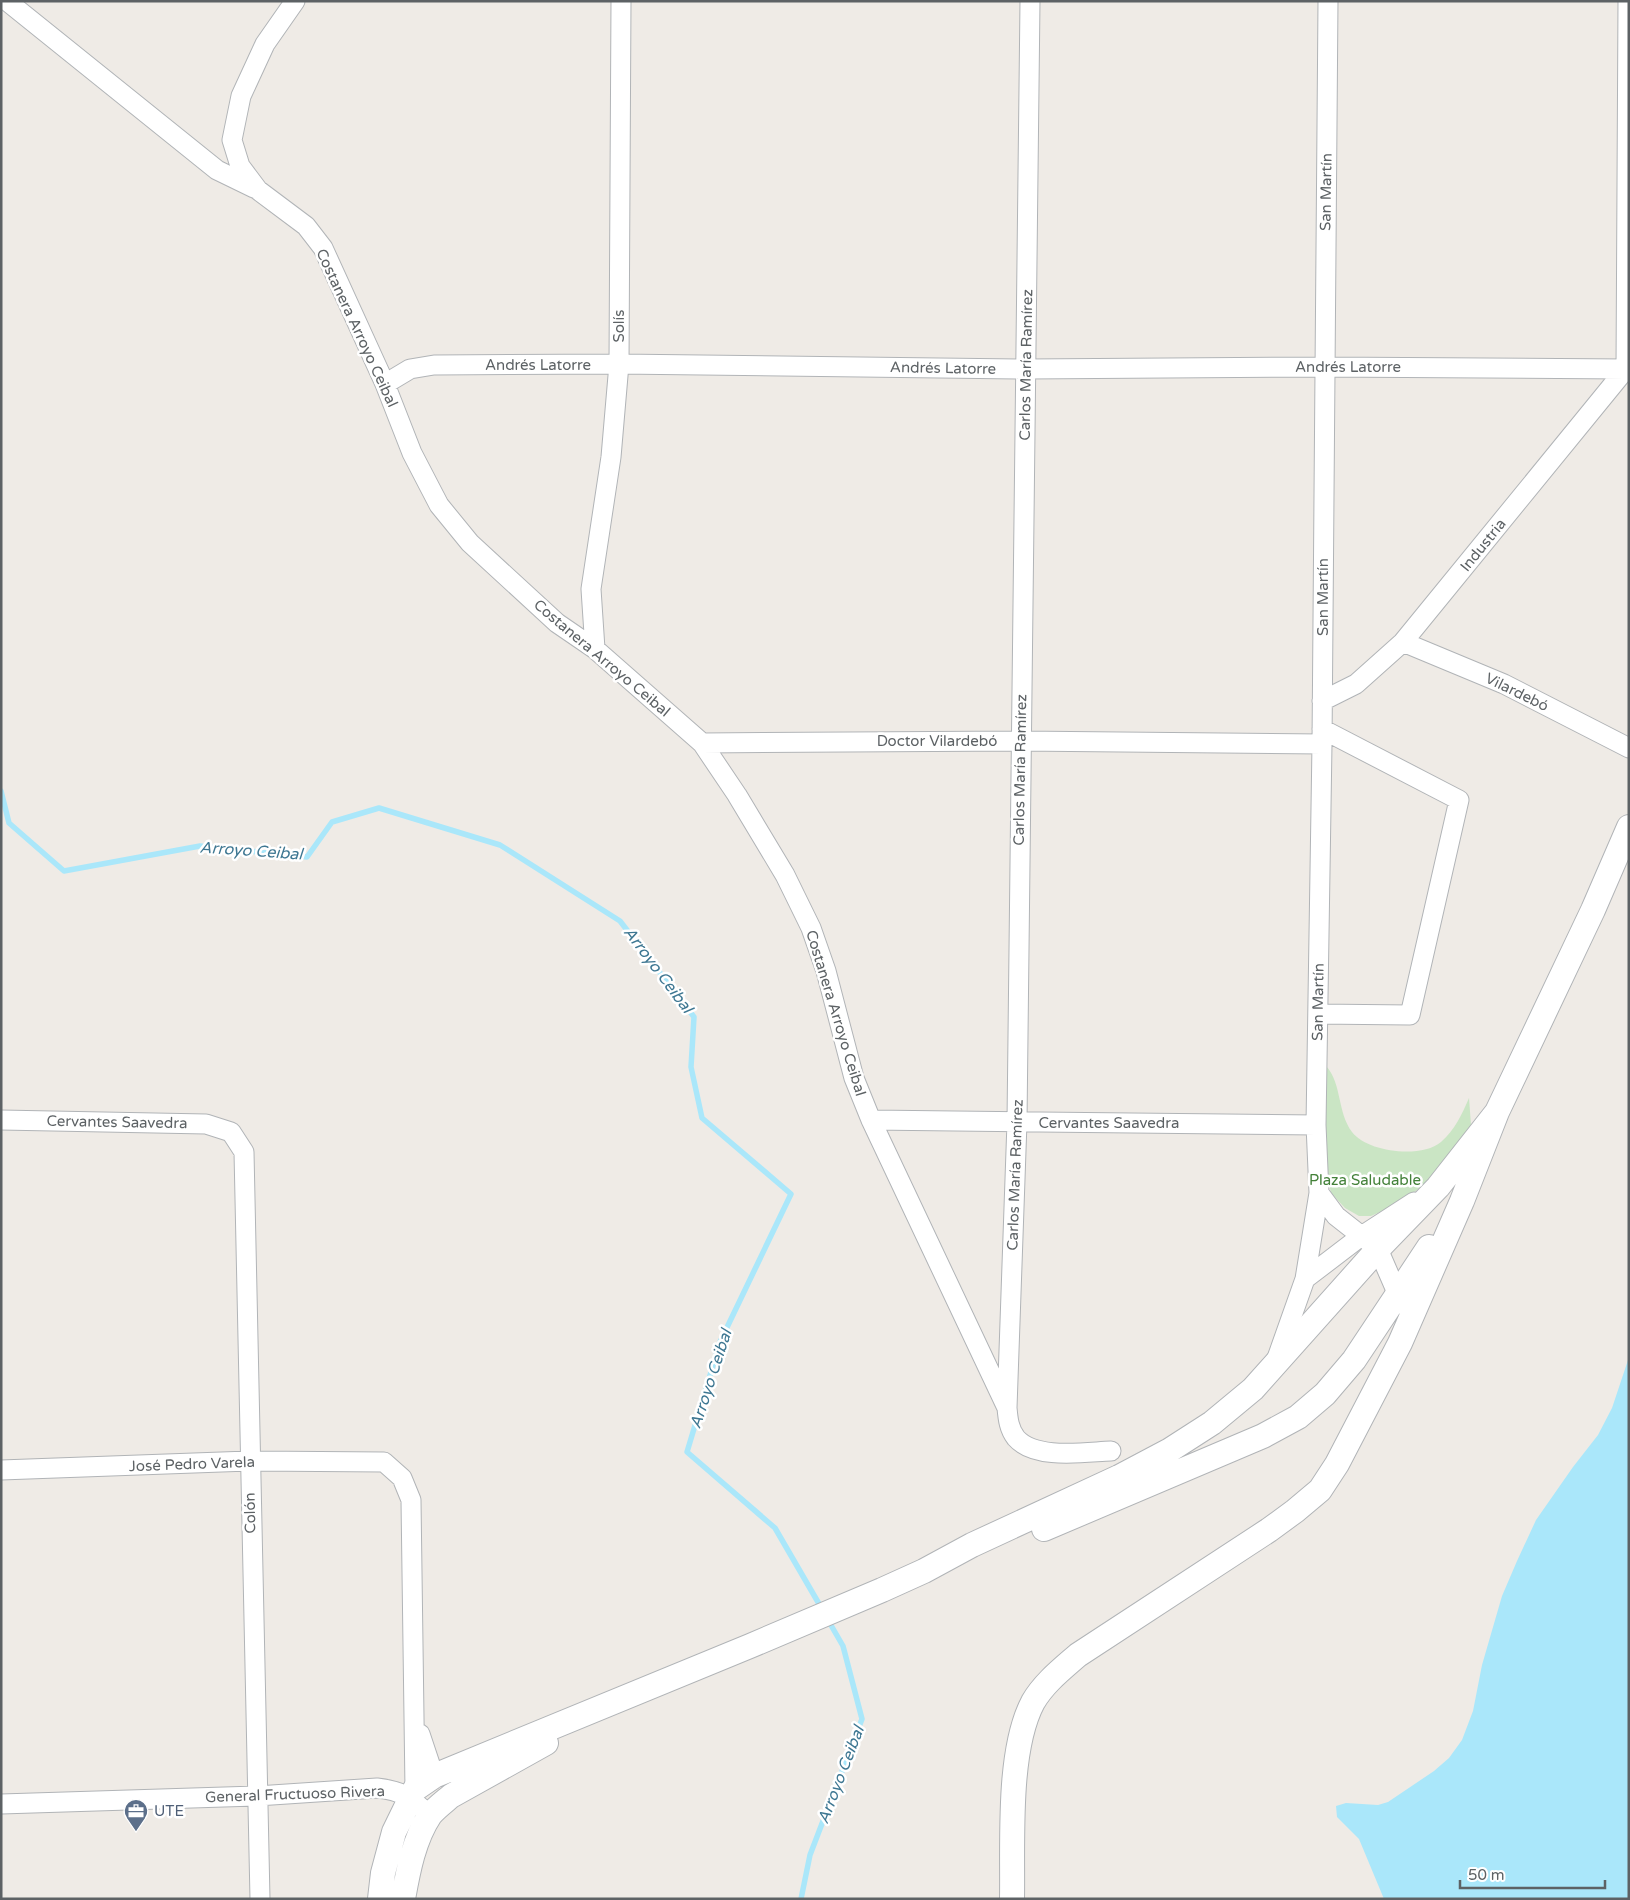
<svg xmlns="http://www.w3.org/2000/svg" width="1630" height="1900" font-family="'Varela Round',sans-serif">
<rect width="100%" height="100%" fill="#efebe6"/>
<path fill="#cae5c4" d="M 1326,1066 C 1342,1083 1337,1112 1352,1132 C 1367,1152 1421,1159 1441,1142 C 1455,1130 1462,1114 1469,1098 L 1471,1125 L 1461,1148 L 1429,1181 L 1398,1204 L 1371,1216 L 1359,1216 L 1345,1208 L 1331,1193 L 1326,1169 Z"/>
<path fill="#aae7fa" d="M 1629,1357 L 1629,1899 L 1384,1899 L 1359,1839 L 1337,1817 L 1336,1806 L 1346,1803 L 1378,1805 L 1388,1802 L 1434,1771 L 1449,1758 L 1462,1740 L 1473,1711 L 1482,1665 L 1502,1596 L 1517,1561 L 1536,1520 L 1573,1467 L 1598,1435 L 1612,1408 Z"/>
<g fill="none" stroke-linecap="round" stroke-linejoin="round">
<path stroke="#aae7fa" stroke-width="5.5" d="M 1,791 L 9,823 L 64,871 L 200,846 L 307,857 L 332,822 L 379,808 L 500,845 L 620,921 L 694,1017 L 691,1067 L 702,1118 L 791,1194 L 720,1342 L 687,1452 L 775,1528 L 822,1609
M 801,1899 L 810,1855 L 862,1719 L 843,1646 L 828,1620"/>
<g stroke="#b1b4b7" stroke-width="21">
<path id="minor" d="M 7,1 L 217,170 L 254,188
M 295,1 L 265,44 L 241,96 L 232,140 L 240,166 L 258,190 L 306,226 L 323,248 L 385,384 L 412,453 L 439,505 L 470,543 L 557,623 L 595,649 L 702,743 L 737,795 L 785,875 L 811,928 L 826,971 L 854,1078 L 871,1120 L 1007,1408
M 1030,1 L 1017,1122 L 1007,1408 C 1008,1419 1009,1429 1016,1438 C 1035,1460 1085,1452 1111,1451
M 385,384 L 410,369 L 434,365 L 619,364 L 1027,369 L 1324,367 L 1626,369 L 1628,1
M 1403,642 L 1504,684 L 1629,748
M 595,649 L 591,589 L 611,457 L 619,364 L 621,1
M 1322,701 L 1356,684 L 1403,642 L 1629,365
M 702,743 L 1020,741 L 1322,744
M 1318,1014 L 1410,1015 L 1459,800 L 1322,729
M 1,1120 L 206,1124 L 231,1132 L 244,1152 L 260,1899
M 871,1120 L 1316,1125
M 1319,1193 L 1336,1216 L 1378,1249 L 1398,1295 L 1399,1304
M 1305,1279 L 1360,1237 L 1414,1202
M 1277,1358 L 1305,1279 L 1319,1193 L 1316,1125 L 1322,744 L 1328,1
M 1,1470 L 249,1461 L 384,1462 L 402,1478 L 411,1500 L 415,1789
M 420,1734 L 434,1776
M 1,1804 L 257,1796 L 377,1788 C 404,1791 410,1797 430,1816"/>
</g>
<g stroke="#b1b4b7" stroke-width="26">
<path id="tertiary" d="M 1044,1529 L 1263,1436 L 1298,1417 L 1325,1394 L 1354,1360 L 1429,1247
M 380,1899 L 383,1873 L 394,1832 L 415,1789 L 434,1776 L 750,1646 L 882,1590 L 924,1571 L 972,1545 L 1119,1477 L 1170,1450 L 1212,1423 L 1253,1389 L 1378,1249 L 1438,1187 L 1497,1112
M 403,1899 C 408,1871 414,1839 430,1815 C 436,1808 444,1802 451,1796 L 546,1743
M 1012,1899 C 1013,1843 1007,1751 1033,1702 C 1044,1683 1062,1669 1078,1655 L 1269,1530 L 1295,1511 L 1320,1490 L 1337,1464 L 1400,1343 L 1462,1201 L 1497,1112 L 1593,910 L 1629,827"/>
</g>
<use href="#minor" stroke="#fff" stroke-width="19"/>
<use href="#tertiary" stroke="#fff" stroke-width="24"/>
</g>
<defs>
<g id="office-pin" transform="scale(1.25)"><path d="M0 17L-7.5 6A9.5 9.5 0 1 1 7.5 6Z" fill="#5c6f8a" stroke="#fff"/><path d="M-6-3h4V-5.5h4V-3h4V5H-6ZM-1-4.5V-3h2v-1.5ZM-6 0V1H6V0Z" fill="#fff"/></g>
</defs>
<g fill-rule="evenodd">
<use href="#office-pin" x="136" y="1811"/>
</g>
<g text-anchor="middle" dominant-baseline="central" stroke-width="5" stroke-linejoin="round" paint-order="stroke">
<g font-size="15" fill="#5d6265" stroke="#fff">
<text transform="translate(1326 192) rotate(-89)">San Martín</text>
<text transform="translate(619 326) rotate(-90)">Solís</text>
<text transform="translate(357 328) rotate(65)">Costanera Arroyo Ceibal</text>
<text x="538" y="365">Andrés Latorre</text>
<text transform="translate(1026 365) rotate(-89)">Carlos María Ramírez</text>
<text x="1348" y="367">Andrés Latorre</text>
<text transform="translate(943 368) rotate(1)">Andrés Latorre</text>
<text transform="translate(1483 545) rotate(-51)">Industria</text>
<text transform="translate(1323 597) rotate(-90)">San Martín</text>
<text transform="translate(602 658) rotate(40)">Costanera Arroyo Ceibal</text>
<text transform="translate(1517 692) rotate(26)">Vilardebó</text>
<text x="937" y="741">Doctor Vilardebó</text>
<text transform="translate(1020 770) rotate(-89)">Carlos María Ramírez</text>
<text transform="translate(1318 1002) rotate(-89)">San Martín</text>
<text transform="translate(836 1013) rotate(73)">Costanera Arroyo Ceibal</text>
<text transform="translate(117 1122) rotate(1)">Cervantes Saavedra</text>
<text x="1109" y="1123">Cervantes Saavedra</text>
<text transform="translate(1015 1175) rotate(-88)">Carlos María Ramírez</text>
<text transform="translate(192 1464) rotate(-2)">José Pedro Varela</text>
<text transform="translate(250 1513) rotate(-91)">Colón</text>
<text transform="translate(295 1794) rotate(-2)">General Fructuoso Rivera</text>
</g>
<g font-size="15" fill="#438139" stroke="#fff">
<text x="1365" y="1180">Plaza Saludable</text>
</g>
<g font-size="15" fill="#4e5e75" stroke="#fff" text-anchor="start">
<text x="154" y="1811">UTE</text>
</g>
<g font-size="16" font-style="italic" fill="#3e7792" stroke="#fff">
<text transform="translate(251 851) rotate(4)">Arroyo Ceibal</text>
<text transform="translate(658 970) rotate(53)">Arroyo Ceibal</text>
<text transform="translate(711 1379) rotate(-72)">Arroyo Ceibal</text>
<text transform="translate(841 1775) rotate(-69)">Arroyo Ceibal</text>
</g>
</g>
<rect width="1630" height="1900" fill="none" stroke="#5d6265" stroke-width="5"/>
<path d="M1460 1880v8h145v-8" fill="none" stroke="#5d6265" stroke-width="2.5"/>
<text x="1468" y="1880" font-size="15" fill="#5d6265" stroke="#ffffff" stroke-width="4" paint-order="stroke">50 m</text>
</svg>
